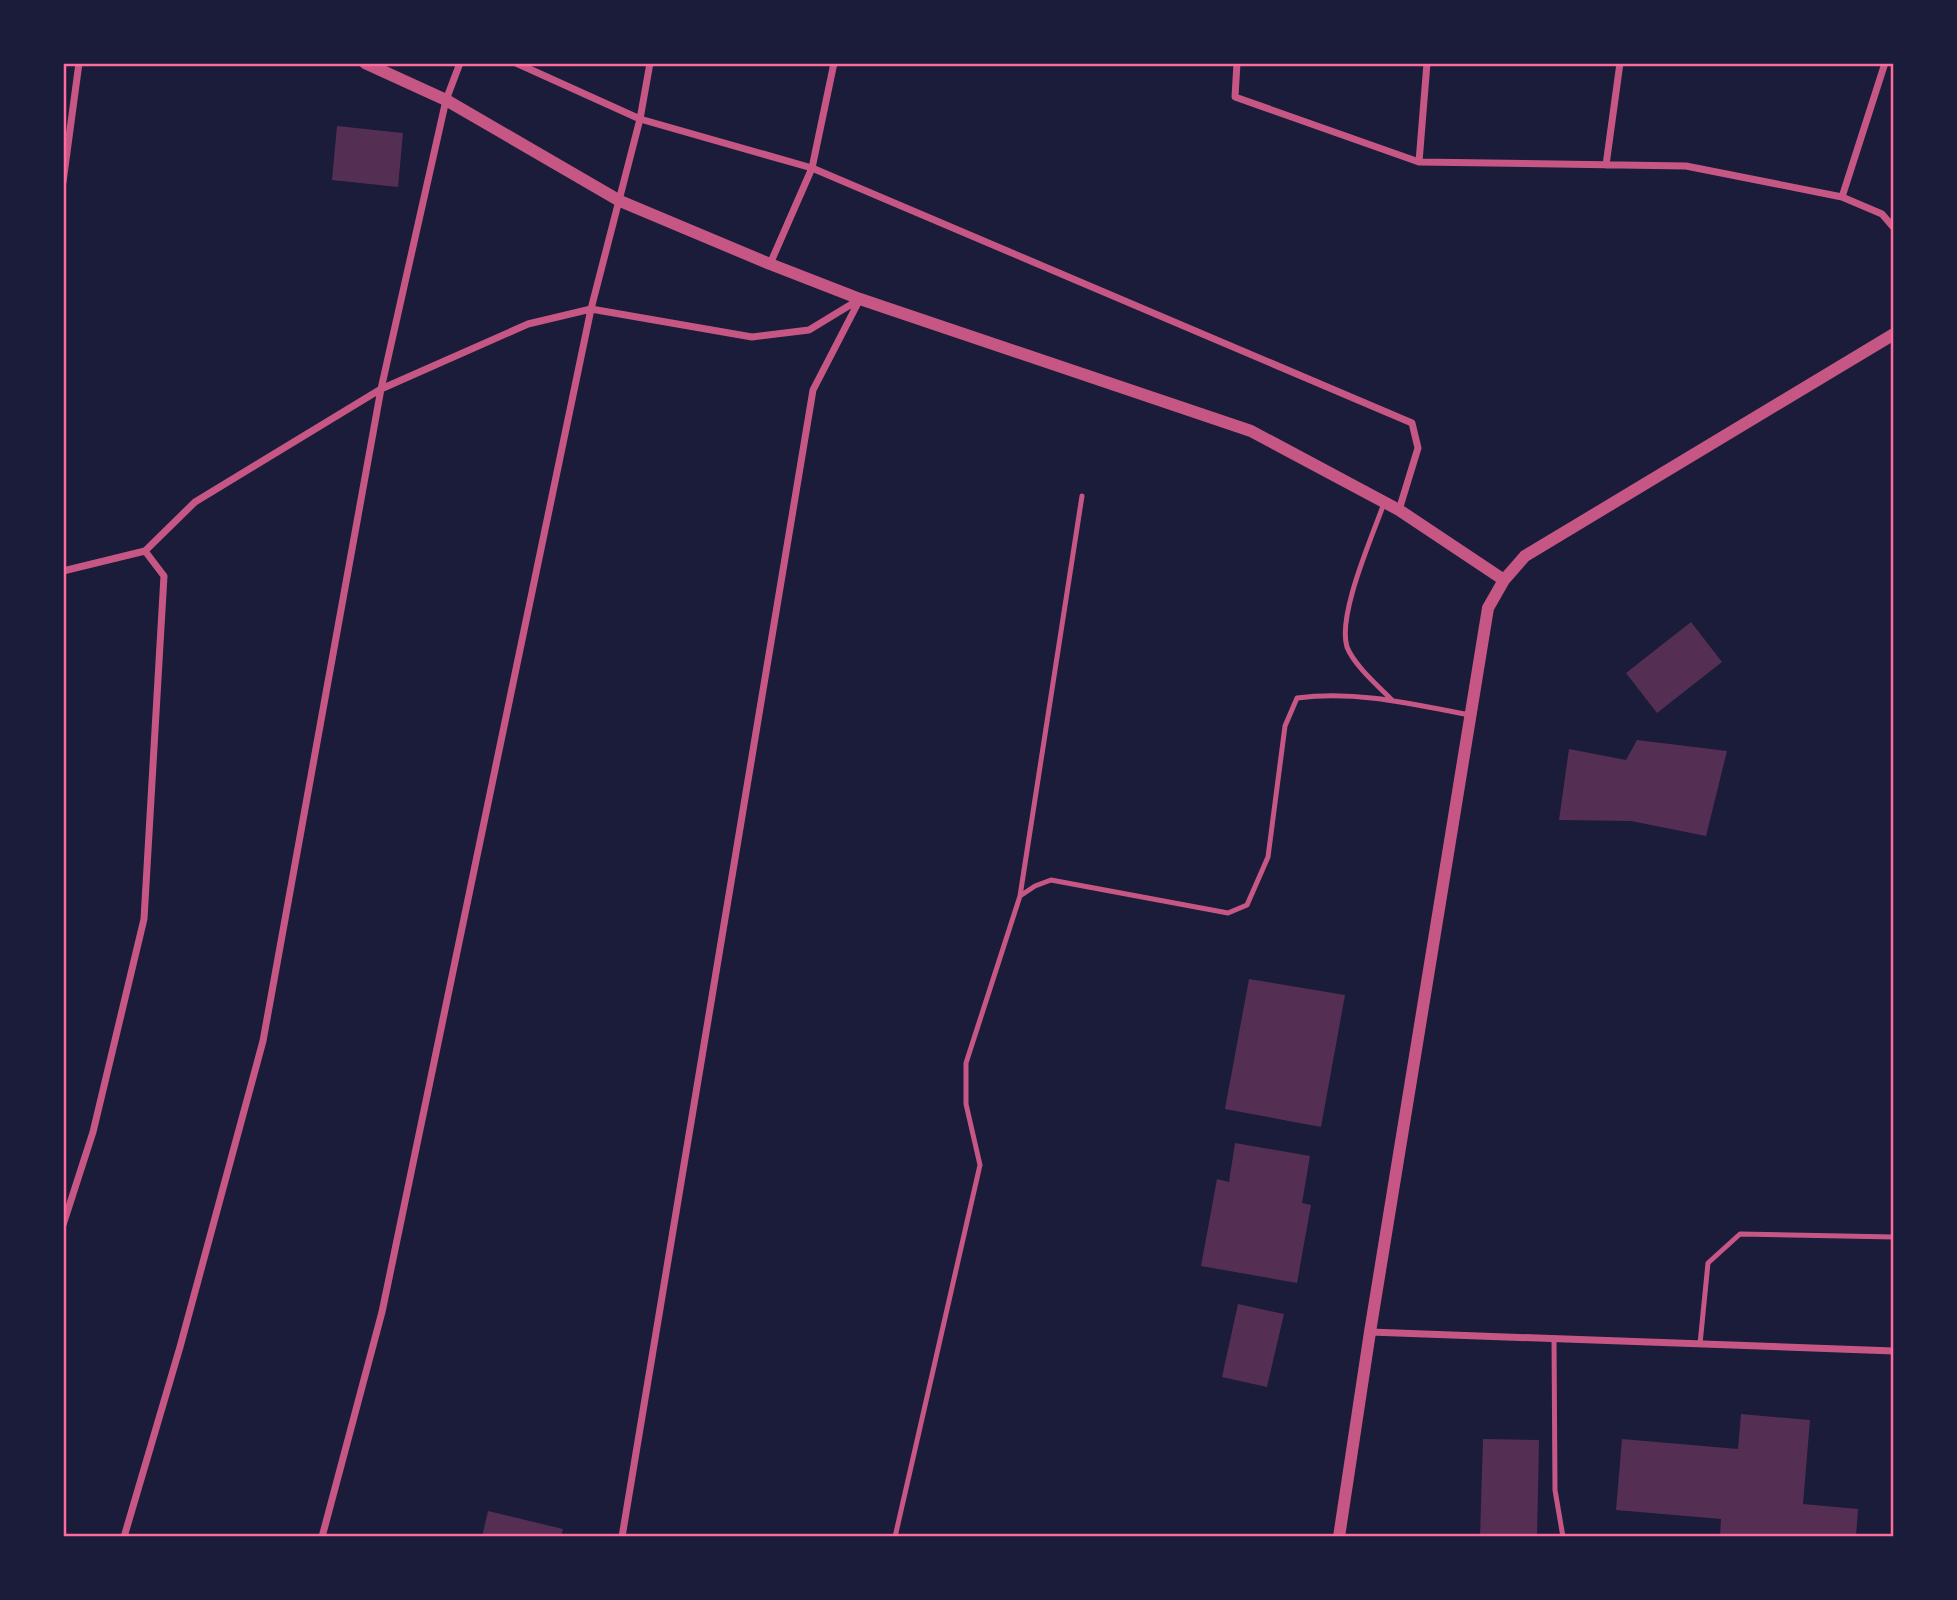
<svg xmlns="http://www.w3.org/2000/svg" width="1957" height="1600" font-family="'Work Sans',sans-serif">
<rect width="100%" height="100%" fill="#1b1b3a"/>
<path fill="#542f53" d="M 337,126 L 403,133 L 398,187 L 332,180 Z
M 1691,622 L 1722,662 L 1657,713 L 1626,673 Z
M 1637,740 L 1727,751 L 1706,836 L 1631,821 L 1559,820 L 1569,749 L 1626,760 Z
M 1249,979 L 1345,995 L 1321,1127 L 1225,1109 Z
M 1235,1143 L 1310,1156 L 1302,1203 L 1311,1205 L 1297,1283 L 1201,1266 L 1217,1179 L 1229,1182 Z
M 1238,1304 L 1284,1314 L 1267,1387 L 1222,1377 Z
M 1741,1414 L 1810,1420 L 1803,1504 L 1858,1509 L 1856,1537 L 1720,1537 L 1721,1519 L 1616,1510 L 1622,1439 L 1738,1449 Z
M 1483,1439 L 1539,1440 L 1537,1537 L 1480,1537 Z
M 488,1511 L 563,1529 L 561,1537 L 482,1537 Z"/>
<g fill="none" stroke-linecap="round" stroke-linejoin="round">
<path stroke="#c65784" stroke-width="5" d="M 1384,503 C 1373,535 1337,615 1347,647 C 1354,665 1378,686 1392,700
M 1020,896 L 1082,496
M 1554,1339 L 1555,1490 L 1563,1537
M 1700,1344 L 1708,1263 L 1740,1234 L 1894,1237
M 895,1537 L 980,1165 L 966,1104 L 966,1063 L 1020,896 L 1035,886 L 1051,880 L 1228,913 L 1247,905 L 1268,857 L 1285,726 L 1297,698 C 1355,690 1413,704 1470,715"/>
<path stroke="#c65784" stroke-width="7" d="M 516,63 L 640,119 L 812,168 L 1412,423 L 1418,448 L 1399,510
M 1237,63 L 1235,97 L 1419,162 L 1686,166 L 1842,197 L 1882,214 L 1894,228
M 1419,162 L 1427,63
M 1606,165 L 1620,63
M 63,182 L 79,63
M 1842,197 L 1885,63
M 770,264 L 812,168 L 834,63
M 63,571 L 145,551 L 195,502 L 381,389 L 528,324 L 591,309 L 752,337 L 809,330 L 860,299
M 63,1225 L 93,1132 L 144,919 L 164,576 L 145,551
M 1370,1332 L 1894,1351
M 124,1537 L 180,1347 L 263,1041 L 381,389 L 446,100 L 460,63
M 322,1537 L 382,1312 L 591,309 L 640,119 L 650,63
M 622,1537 L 813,390 L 860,299"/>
<path stroke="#c65784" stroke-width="12" d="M 365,63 L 446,100 L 620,201 L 770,264 L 860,299 L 1251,431 L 1399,510 L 1504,580
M 1339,1537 L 1370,1332 L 1488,608 L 1504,580 L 1525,556 L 1894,334"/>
</g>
<rect width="1957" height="1600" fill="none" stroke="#1b1b3a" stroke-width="130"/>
<rect x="65" y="65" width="1827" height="1470" fill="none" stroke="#ff6b9d" stroke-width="2.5"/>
</svg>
